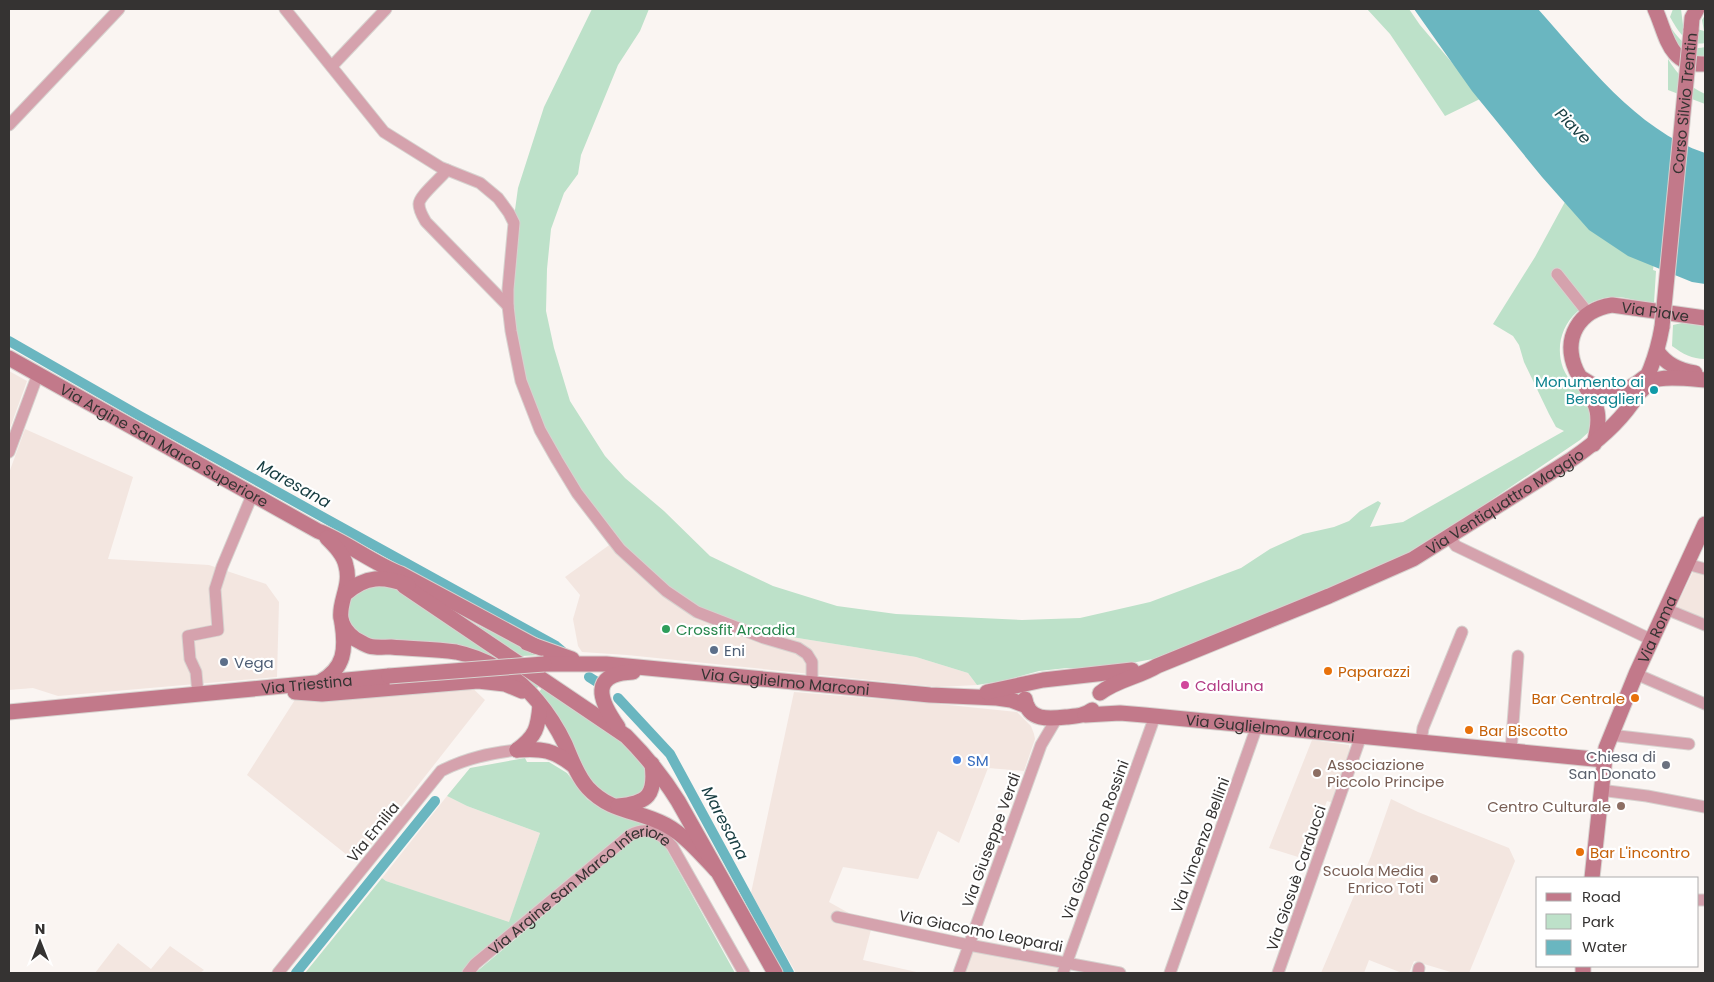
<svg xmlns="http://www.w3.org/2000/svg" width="1714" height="982" font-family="Poppins,sans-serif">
<rect width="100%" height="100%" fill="#faf5f2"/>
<path fill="#f3e6e0" d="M 9,371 L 27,381 L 9,431 Z
M 25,429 L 133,477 L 108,559 L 209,565 L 266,584 L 279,602 L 277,677 L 58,696 L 33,688 L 9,690 L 9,473 Z
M 612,543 L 755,631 L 916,657 L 968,673 L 977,685 L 938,687 L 627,655 L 582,652 L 578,646 L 573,619 L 580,595 L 565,577 Z
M 1693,572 L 1705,574 L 1705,621 L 1676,607 Z
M 464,680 L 485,700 L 357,863 L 247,775 L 298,695 Z
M 794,692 L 939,704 L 1017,712 L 1031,726 L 1034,734 L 1035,739 L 1024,771 L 988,768 L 959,843 L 938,831 L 918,879 L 843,867 L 829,902 L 872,926 L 863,960 L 921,973 L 796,973 L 751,893 Z
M 1312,740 L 1349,745 L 1350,750 L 1333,803 L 1327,801 L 1319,822 L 1325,824 L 1311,861 L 1269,848 Z
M 447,796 L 467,806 L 540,833 L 509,923 L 386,881 L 382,878 Z
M 1391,799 L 1418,812 L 1509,848 L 1515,861 L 1469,973 L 1454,973 L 1414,961 L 1409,973 L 1402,973 L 1369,960 L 1364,973 L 1321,973 L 1371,856 Z
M 118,943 L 151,969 L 170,946 L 204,970 L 200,973 L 95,973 Z
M 973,949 L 1067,966 L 1063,973 L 964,973 Z"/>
<path fill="#bde1c9" d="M 592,9 L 649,9 L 640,31 L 618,65 L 581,155 L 578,174 L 564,193 L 551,229 L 547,269 L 546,311 L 554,348 L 570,401 L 605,456 L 625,478 L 664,511 L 710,556 L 773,586 L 837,606 L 896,614 L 1022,620 L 1080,618 L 1150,602 L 1241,568 L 1270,549 L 1303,534 L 1334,527 L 1349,521 L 1360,511 L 1378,501 L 1381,503 L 1370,527 L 1403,522 L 1564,431 L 1556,427 L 1549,414 L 1524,362 L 1519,345 L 1513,336 L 1493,324 L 1535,257 L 1566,200 L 1654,262 L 1653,270 L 1656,271 L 1654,303 C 1641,303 1629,297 1616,297 C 1579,297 1550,331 1563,368 C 1568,381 1578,388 1585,399 C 1591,409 1591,419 1592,429 L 1580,440 L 1444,532 L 1390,564 L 1153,659 L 1099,669 L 1067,668 L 1039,671 L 1002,681 L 977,685 L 968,673 L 916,657 L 755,631 L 676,601 L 572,491 L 518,377 L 508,261 L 518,188 L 544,107 Z
M 1367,9 L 1409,9 L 1420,25 L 1482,98 L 1445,116 L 1390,34 Z
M 1673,9 L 1681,9 L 1683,25 L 1704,31 L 1702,20 L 1705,15 L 1705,43 C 1687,47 1678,31 1670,17 Z
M 1667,22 C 1677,36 1686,52 1705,47 L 1705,57 C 1681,55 1674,43 1667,22 Z
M 1668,59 C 1677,74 1689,87 1705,94 L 1705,104 L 1668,90 Z
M 1682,323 L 1705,326 L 1705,359 C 1692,359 1683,354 1672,346 L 1673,325 Z
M 376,583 L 400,590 L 540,685 L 534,691 L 497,661 L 379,644 L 349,627 L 347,605 L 355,590 Z
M 460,617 L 542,655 L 522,656 L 518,654 Z
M 544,686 L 625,745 L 643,764 L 646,772 L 645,789 L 630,801 L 610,798 L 590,782 L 538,693 Z
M 525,758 L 527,762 L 549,762 L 567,773 L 587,799 L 600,808 L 658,828 L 654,838 L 665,846 L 735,973 L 475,973 L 581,884 L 471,973 L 305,973 L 382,878 L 386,881 L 509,922 L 540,833 L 467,806 L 447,796 L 470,768 Z"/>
<path fill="#6ab6c0" d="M 1414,9 L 1538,9 C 1585,61 1636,130 1705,153 L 1705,284 L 1692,282 L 1628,256 L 1589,230 L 1542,177 L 1472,91 Z"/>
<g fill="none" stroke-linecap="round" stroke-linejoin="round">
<path stroke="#6ab6c0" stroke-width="10" d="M 9,341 L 140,416 L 556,646 L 562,651
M 589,677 L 597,682
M 618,698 L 670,754 L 789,973
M 296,973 L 435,801"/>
<g stroke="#d7d2cf" stroke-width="13">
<g id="street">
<path d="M 285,9 L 384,132 L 440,167 L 480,183 L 498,198 L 509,213 L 514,223 L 508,289 L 508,306 L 511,331 L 521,381 L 540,430 L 557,460 L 577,493 L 620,549 L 666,591 L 697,612 L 764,638 L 798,648 L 807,654 L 812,662 L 812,683"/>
<path d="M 332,66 L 386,9"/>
<path d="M 9,125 L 119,9"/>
<path d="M 447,170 C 441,178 419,196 419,204 C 419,211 423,217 426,222 L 508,306"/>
<path d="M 1557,274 L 1588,313"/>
<path d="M 9,452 L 38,374"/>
<path d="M 1449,537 L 1456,546 L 1652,640"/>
<path d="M 1687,564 L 1705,569"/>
<path d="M 1666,609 L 1705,625"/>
<path d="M 1636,674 L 1705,704"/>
<path d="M 198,694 L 196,672 L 190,659 L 188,636 L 218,630 L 215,589 L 222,567 L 253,493"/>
<path d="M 1610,735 L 1689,744"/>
<path d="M 1421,742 L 1423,728 L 1462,632"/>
<path d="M 1511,751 L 1518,656"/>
<path d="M 1600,790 L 1647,796 L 1705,807"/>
<path d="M 1698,900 L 1705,900"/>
<path d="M 837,917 L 969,945 L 1120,973"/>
<path d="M 278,973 L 441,771 C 466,758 490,753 517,750"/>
<path id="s1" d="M 468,973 L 475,964 L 630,835 C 647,826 660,832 672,846 L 744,973"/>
<path d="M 959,973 L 1041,745 L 1057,718"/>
<path d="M 1063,973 L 1155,716"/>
<path d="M 1170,973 L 1257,726"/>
<path d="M 1278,973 L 1361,736"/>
<path d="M 1418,973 L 1419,968"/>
</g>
</g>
<g stroke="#d7d2cf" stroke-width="17">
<g id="secondary">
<path d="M 1655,9 C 1667,35 1668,66 1705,64"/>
<path d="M 1691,31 L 1692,18 L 1697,9"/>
<path d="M 1657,351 C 1666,364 1678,370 1695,373"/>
<path id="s2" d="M 9,358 L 318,531 C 347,542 372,563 401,574 L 535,646"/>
<path d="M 1583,379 C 1609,396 1621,397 1645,377"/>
<path d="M 1641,391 C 1644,388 1646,385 1650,382 C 1660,375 1692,379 1705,380"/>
<path id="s3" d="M 1594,444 C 1597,432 1600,419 1596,407 C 1592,393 1582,383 1576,370 C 1562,338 1579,310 1612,305 L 1705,318"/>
<path d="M 327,538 C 335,546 344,555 346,566 C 354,594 324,615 355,639 C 359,641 365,645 369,646 C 376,648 384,647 391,647 C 413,649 435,649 456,652 C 471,655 485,661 498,668 C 528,684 551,715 565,744 C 571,758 577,776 588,788 C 611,813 639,810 666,825 C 686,836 701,854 716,870"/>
<path d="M 404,586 L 626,736 C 646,756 663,777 678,801 L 775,973"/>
<path d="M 345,594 C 366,575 383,576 408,585"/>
<path d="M 527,643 L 572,659"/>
<path id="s4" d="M 544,664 L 606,664 L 930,695 L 997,698 L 1011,700 L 1027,706"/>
<path d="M 320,682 C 345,668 346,649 342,623"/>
<path d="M 295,692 L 322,694 L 478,681 L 505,684 L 522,691"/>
<path d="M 987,692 L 1043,680 L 1132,670"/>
<path id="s5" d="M 1100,693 C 1116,680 1139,677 1157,666 L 1329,596 L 1413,559 L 1572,459 C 1623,424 1651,389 1662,327"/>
<path d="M 1025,699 C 1028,721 1049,719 1066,717 C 1076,716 1084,716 1092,710"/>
<path id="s6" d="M 9,712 L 389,676"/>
<path id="s7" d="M 1085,715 L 1120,713 L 1144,715 L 1604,760"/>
<path d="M 618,727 C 599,700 589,674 633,672"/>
<path d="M 517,750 C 542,748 554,750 574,766"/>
<path d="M 517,750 C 536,736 538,728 540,705"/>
<path d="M 618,806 C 648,803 656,795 652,764"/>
<path id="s8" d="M 1592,878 L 1606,748 L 1636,674 L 1705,524"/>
<path d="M 1583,973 L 1583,966"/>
</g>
</g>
<use href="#street" stroke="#d5a2ad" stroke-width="11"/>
<use href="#secondary" stroke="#c2798a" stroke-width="15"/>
<g stroke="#d7d2cf" stroke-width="17" stroke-linecap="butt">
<g id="secondary-bridge">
<path id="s9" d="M 1662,327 L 1691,31"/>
<path d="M 389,676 L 544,664"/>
</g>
</g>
<use href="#secondary-bridge" stroke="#c2798a" stroke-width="15"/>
</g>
<circle fill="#0f9aa8" stroke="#fff" stroke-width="2" cx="1654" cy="390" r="5"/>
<circle fill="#2e9e5b" stroke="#fff" stroke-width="2" cx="666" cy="629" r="5"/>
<g fill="#5c6f8a" stroke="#fff" stroke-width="2">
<circle cx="714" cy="650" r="5"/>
<circle cx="224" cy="662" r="5"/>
</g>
<g fill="#e8710a" stroke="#fff" stroke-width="2">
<circle cx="1328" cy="671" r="5"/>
<circle cx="1635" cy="698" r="5"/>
<circle cx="1469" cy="730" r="5"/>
<circle cx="1580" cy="852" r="5"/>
</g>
<circle fill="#d1479c" stroke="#fff" stroke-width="2" cx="1185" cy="685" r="5"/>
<circle fill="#3f7fe0" stroke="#fff" stroke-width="2" cx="957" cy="760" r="5"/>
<circle fill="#6b7280" stroke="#fff" stroke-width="2" cx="1666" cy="765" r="5"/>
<g fill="#8d6e63" stroke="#fff" stroke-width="2">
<circle cx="1317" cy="773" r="5"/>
<circle cx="1621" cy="806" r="5"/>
<circle cx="1434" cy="879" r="5"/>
</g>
<g text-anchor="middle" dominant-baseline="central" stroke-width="4.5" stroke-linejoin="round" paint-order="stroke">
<g font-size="15" fill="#353332" stroke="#fff">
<text stroke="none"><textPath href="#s9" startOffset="225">Corso Silvio Trentin</textPath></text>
<text stroke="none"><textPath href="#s3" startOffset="211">Via Piave</textPath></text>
<text stroke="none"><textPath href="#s2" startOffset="178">Via Argine San Marco Superiore</textPath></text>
<text stroke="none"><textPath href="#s5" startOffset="449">Via Ventiquattro Maggio</textPath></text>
<text stroke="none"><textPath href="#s8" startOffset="260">Via Roma</textPath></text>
<text stroke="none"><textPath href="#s4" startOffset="242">Via Guglielmo Marconi</textPath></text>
<text stroke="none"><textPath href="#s6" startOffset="299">Via Triestina</textPath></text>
<text stroke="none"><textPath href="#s7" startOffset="186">Via Guglielmo Marconi</textPath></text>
<text transform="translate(373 832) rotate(-51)">Via Emilia</text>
<text transform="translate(991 840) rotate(-70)">Via Giuseppe Verdi</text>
<text transform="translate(1095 840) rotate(-70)">Via Gioacchino Rossini</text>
<text transform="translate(1200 845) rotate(-70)">Via Vincenzo Bellini</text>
<text transform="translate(1296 878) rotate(-71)">Via Giosuè Carducci</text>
<text stroke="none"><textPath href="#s1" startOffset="144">Via Argine San Marco Inferiore</textPath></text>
<text transform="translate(981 931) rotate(11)">Via Giacomo Leopardi</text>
</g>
<g font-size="15" fill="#0d838f" stroke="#fff" text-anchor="end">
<text x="1644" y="381">Monumento ai<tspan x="1644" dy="17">Bersaglieri</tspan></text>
</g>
<g font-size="15" fill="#27864d" stroke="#fff" text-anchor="start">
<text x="676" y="629">Crossfit Arcadia</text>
</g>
<g font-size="15" fill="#4e5e75" stroke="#fff" text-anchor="start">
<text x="724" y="650">Eni</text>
<text x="234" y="662">Vega</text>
</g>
<g font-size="15" fill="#c56008" stroke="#fff" text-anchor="start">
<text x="1338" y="671">Paparazzi</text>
<text x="1625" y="698" text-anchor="end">Bar Centrale</text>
<text x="1479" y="730">Bar Biscotto</text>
<text x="1590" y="852">Bar L'incontro</text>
</g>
<g font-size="15" fill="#b23c85" stroke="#fff" text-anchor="start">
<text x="1195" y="685">Calaluna</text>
</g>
<g font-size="15" fill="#5b616d" stroke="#fff" text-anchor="end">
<text x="1656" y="756">Chiesa di<tspan x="1656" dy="17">San Donato</tspan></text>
</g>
<g font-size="15" fill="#366cbe" stroke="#fff" text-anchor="start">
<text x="967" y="760">SM</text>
</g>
<g font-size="15" fill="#785e54" stroke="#fff" text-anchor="end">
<text x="1327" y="764" text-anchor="start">Associazione<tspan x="1327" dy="17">Piccolo Principe</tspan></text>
<text x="1611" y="806">Centro Culturale</text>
<text x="1424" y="870">Scuola Media<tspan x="1424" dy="17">Enrico Toti</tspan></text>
</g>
<g font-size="16" font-style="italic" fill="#163c40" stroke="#fff">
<text transform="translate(1573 126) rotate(45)">Piave</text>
<text transform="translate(294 484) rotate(29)">Maresana</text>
<text transform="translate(725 823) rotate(62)">Maresana</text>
</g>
</g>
<rect width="1714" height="982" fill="none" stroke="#353332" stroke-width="20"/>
<rect x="1536" y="877" width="162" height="90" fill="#ffffff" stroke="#aeadad"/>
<rect x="1546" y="893" width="25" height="8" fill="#c2798a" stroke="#aeadad"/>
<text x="1582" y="902" font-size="15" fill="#353332">Road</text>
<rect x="1546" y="914" width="25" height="15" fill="#bde1c9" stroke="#aeadad"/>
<text x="1582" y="927" font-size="15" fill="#353332">Park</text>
<rect x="1546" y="940" width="25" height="15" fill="#6ab6c0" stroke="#aeadad"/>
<text x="1582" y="952" font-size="15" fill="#353332">Water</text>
<g transform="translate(40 942)" stroke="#ffffff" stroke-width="4" paint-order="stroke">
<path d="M0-4L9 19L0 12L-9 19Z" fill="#353332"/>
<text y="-8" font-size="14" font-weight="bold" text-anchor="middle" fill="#353332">N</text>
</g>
</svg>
